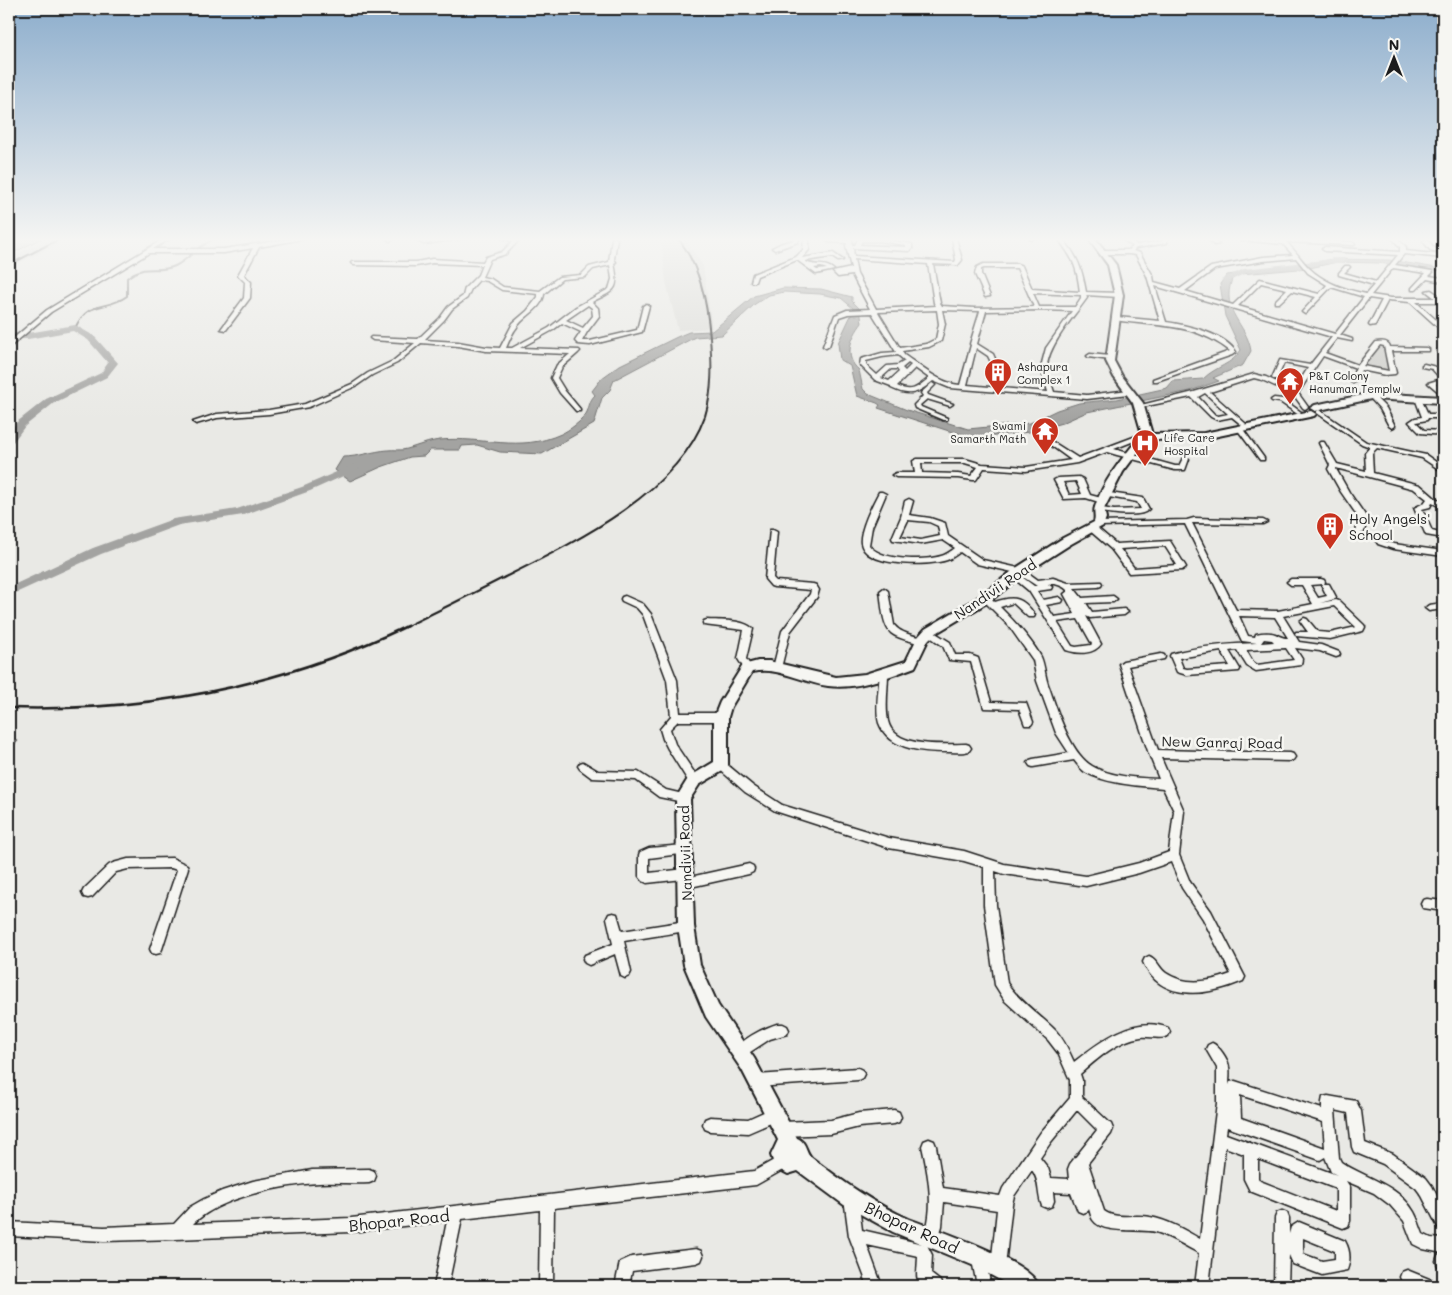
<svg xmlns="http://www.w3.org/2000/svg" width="1452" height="1295" font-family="Mali,sans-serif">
<rect width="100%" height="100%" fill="#e9e9e5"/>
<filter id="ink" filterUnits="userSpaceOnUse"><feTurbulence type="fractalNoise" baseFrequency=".02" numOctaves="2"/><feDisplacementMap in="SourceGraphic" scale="10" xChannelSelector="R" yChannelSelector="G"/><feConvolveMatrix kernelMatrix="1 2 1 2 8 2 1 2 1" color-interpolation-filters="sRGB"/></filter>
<g filter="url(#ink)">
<path fill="#dadad6" d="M 49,238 L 70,238 L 9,268 L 9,258 Z
M 661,238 L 684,238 L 703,266 L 712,328 L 678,330 L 666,282 Z"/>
<path fill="#cbcbc7" stroke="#747472" d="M 9,238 L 42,238 L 9,255 Z
M 1380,345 L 1385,346 L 1390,371 L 1385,372 L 1363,365 Z"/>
<path fill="#a3a3a1" stroke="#6d6d6c" d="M 1332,259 L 1389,260 L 1443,269 L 1443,271 L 1378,263 L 1337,262 L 1310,268 L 1241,274 L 1232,279 C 1220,313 1247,323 1251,351 L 1243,365 L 1213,378 L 1219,381 L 1190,391 L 1087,412 L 1062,423 L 1029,432 L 978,438 L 949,431 L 878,408 L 880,405 L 877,403 L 857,396 L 850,366 L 840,360 L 838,343 L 854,309 L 841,298 L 820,294 L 784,292 L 769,295 L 755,304 L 722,335 L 695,337 L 614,380 L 610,390 L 602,398 L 594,424 L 542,454 L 500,452 L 477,445 L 462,446 L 460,450 L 430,450 L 424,456 L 410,457 L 381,467 L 350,481 L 335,470 L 343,457 C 358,457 373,451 388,450 C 394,449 401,451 407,449 C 417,446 430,441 440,440 C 483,436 519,453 561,434 C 569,430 583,421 587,412 C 590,405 589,401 595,395 L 592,391 L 602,378 L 620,365 L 677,337 L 689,332 L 712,331 L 754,296 L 783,288 L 821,289 L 852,297 L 852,301 L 860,309 L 862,323 C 851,337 843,357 859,370 L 863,389 L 868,394 L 907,410 L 968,429 L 1030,423 L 1057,410 L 1079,403 L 1117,399 L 1167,388 L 1173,381 L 1203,379 C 1216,366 1232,365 1241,350 L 1225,316 L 1220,284 L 1227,275 L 1298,266 Z"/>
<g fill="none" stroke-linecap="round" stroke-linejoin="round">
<path stroke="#6d6d6c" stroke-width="2" d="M 75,328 C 90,298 105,312 127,296 L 127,278 C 144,263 157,274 175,266 C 190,259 200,243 217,238"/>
<path stroke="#6d6d6c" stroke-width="2.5" d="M 9,741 L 17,741 L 9,748
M 9,853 L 13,854 L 9,862"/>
<path fill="#a3a3a1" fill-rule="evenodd" d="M 1341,258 L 1344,258 L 1344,262 L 1246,273 L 1225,283 L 1221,280 L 1244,269 Z
M 75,325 L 94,336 L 118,363 L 107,377 L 54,403 L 25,426 L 13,442 L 9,443 L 9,433 L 17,422 L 46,399 L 101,373 L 108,363 L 88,340 L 73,331 L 28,339 L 9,339 L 9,333 L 28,333 Z
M 357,463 L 361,464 L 363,466 L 361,468 L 310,491 L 243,515 L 179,525 L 101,554 L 9,596 L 9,587 L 93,548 L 173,519 L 237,509 L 302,487 Z"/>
<g stroke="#1c1c1c" stroke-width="3">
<path id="street" d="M 165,238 L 171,238 L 153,249 L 224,249 L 295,238 L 308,238 L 259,247 L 244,275 L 251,282 L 250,298 L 226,330 L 221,329 L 244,298 L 245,282 L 238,275 L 253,248 L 224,253 L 149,253 L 51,312 L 11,346 L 9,347 L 9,342 L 47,310 Z
M 389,238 L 394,238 L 390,241 L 388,240 Z
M 418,238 L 423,238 L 424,240 L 468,238 L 424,244 L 419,242 Z
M 501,238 L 521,238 L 506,254 L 490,259 L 482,277 L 491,279 L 503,287 L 540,291 L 559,277 L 581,275 L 589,267 L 609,262 L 612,238 L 617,238 L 614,259 L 616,262 L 614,263 C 620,291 615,290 592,302 L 598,308 L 599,316 L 587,332 L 582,341 L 590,341 L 637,330 L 643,306 L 646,304 L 649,306 L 642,332 L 590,345 L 578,344 L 575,341 L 581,332 L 562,323 L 553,330 L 520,348 L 579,350 L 580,351 L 578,353 L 562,367 L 557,378 L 565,391 L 580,409 L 580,411 L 576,411 L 560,393 L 551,378 L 557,365 L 570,354 L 486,351 L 458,346 L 421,343 L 397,363 L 372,375 L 356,386 L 309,407 L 269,414 L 217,418 L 196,424 L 193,422 L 217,414 L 269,410 L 305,404 L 352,384 L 368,373 L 393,361 L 415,343 L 373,340 L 370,338 L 371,337 L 418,339 L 440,318 L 448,307 L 463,296 L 465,288 L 478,275 L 482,265 L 432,263 L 416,266 L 354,265 L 351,263 L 352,262 L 416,262 L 432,259 L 483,262 L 486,257 L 502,252 L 513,241 ZM 610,265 L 612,279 L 609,289 L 576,307 L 549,328 L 512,348 L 506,348 C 509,341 512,333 517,327 C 524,316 543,308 544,294 L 562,279 L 585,277 L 593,269 ZM 479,280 L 487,281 L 502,290 L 538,294 L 538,297 L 527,311 L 513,323 L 500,348 L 486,347 L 458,342 L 424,340 L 444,320 L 452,309 L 467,298 L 471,289 ZM 588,305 L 592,308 L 593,316 L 583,328 L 566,320 Z
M 794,238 L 799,238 L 798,242 L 775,250 L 772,248 L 782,243 L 794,240 Z
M 804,238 L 809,238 L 809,250 L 802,258 L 833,253 L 843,260 L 838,261 L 832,257 L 805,261 C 814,268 824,261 834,270 L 816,274 L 797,260 L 757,276 L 755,282 L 751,282 L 753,274 L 796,257 L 803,250 ZM 821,267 L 827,269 L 817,270 L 814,268 Z
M 827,238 L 847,240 L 847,238 L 852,238 L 852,245 L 855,245 L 858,239 L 880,239 L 912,244 L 912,249 L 909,251 L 853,248 L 854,256 L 955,262 L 956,260 L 952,238 L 956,238 L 962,260 L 958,265 L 933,264 L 940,303 L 942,306 L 974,308 L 1034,307 L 1017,268 L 984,268 L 981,269 L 981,274 L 990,296 L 985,297 L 975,274 L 977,267 L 983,264 L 1017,264 L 1022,266 L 1032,289 L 1080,292 C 1077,267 1074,260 1059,240 L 1063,239 C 1078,257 1082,269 1086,292 L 1119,293 L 1122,295 L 1119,297 L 1086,295 L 1087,298 C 1075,315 1049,344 1047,366 C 1047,374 1052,385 1054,392 L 1087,395 L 1129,390 L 1132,392 L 1129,394 L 1087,399 L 950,388 L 933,381 C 917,394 910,397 891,388 L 891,386 L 875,380 L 860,365 L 861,359 L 882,353 L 896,352 L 872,313 L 848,314 L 839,317 L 829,346 L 826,348 L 823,346 L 835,315 L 847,310 L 870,309 L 852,275 L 838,277 L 833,272 L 851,268 L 846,246 L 847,243 L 828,242 ZM 862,241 L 880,241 L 906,245 L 906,247 L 860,245 ZM 854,259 L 928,264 L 934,303 L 936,306 L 876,309 L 857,274 ZM 1033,293 L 1081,295 L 1081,298 L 1075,307 L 1039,307 ZM 937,310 L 939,324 L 936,339 L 926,344 L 900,348 L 878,312 ZM 942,310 L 980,311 L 970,344 L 971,345 L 960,385 C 939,383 922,367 904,355 L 902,351 L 929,347 L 941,341 L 945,324 ZM 1043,310 L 1072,311 L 1046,348 L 1041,367 L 1048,392 L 967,385 L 976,348 L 988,356 L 991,362 L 996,361 L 993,354 L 977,344 L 986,311 ZM 898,355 L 905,361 L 898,365 L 887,366 L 877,375 L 866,365 L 866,361 L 882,357 ZM 908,363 L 911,365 L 905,371 L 902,368 ZM 915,368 L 929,378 C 917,388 912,393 897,386 ZM 891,369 L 897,369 L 899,372 L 889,381 L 881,378 Z
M 1029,238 L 1033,238 L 1033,239 L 1031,240 Z
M 1120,238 L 1126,238 L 1137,245 L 1162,241 L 1163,238 L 1167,238 L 1167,243 L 1136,248 L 1133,251 L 1140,253 L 1153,276 L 1154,282 L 1180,289 L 1211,267 L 1263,257 L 1293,255 L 1283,244 L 1240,240 L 1238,238 L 1279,241 L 1277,238 L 1282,238 L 1352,242 L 1355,244 L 1354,245 L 1286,242 C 1295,250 1301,260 1309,268 C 1324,283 1347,290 1366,294 L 1374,285 L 1339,275 L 1339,273 L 1345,266 L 1349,266 L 1350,267 L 1344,273 L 1376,282 L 1398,255 L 1325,251 L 1322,249 L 1325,247 L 1400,252 L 1400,247 L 1392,238 L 1397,238 L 1406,247 L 1406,251 L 1443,255 L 1443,258 L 1404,254 L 1395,265 L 1432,271 L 1433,272 L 1429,276 L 1443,278 L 1443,282 L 1427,279 L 1416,290 L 1412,290 L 1412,288 L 1426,273 L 1393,268 L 1371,295 L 1391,298 L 1435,298 L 1426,291 L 1431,290 L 1443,298 L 1443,302 L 1416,302 L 1443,326 L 1443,331 L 1441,330 L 1410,302 L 1388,300 L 1375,325 L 1370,326 L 1369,325 L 1382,300 L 1369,298 L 1340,335 L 1352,339 L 1352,341 L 1337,338 L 1325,353 L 1358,365 L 1376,342 C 1382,341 1389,341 1390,347 L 1427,348 L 1429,349 L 1429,351 L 1391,351 L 1396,373 L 1395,374 L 1385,375 L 1361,370 L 1356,381 L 1353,383 L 1350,381 L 1356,368 L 1323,356 L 1298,393 L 1308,407 L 1305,409 L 1303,408 L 1293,394 L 1262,380 L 1254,378 L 1210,392 L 1245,423 L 1246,424 L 1243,426 L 1232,417 L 1217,420 L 1211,417 L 1191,397 L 1137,408 L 1137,406 L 1194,392 L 1254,374 L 1266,377 L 1294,390 L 1308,368 L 1284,363 L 1277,379 L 1273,379 L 1272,378 L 1280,360 L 1310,365 L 1332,337 L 1155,286 L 1166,322 C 1186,325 1224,333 1236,352 L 1232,355 L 1157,381 L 1153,381 L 1153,379 L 1230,351 C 1193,322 1158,327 1115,320 L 1115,318 L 1117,317 L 1160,321 L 1147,276 L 1136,255 L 1129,254 L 1102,254 L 1099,252 L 1102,250 L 1128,250 L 1133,246 ZM 1296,258 L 1308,273 L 1327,285 L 1319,294 L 1260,279 L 1233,305 L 1185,291 L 1215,269 L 1263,261 ZM 1261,283 L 1287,289 L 1275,301 L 1275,303 L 1279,303 L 1292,291 L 1316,297 L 1302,312 L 1305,314 L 1331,287 L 1364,297 L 1335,334 L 1238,306 ZM 1380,345 L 1384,346 L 1389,371 L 1363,366 ZM 1205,393 L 1228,414 L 1218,416 L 1215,415 L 1198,397 Z
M 1208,238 L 1213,238 L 1219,244 L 1214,245 Z
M 1424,240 L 1428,240 L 1434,248 L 1443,250 L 1443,253 L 1430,250 L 1423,241 Z
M 1443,349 L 1443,353 L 1437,351 L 1438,350 Z
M 1090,354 L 1110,356 L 1113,358 L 1110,360 L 1088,357 L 1087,356 Z
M 1424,364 L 1436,367 L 1443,374 L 1443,383 L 1436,384 L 1443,390 L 1443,395 L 1441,394 L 1428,383 L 1441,379 L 1432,369 L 1422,367 L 1422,365 Z
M 932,383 L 935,385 L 927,393 L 928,395 L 953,404 L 950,406 L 927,399 L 920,405 L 921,407 L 947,418 L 947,420 L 943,420 L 915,408 L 914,405 L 923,396 L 921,393 L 922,392 Z
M 1374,397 L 1376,398 L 1386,408 L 1395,426 L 1394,427 L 1392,428 L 1389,426 L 1380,409 L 1371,399 Z
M 1274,398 L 1283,399 L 1301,412 L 1298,414 L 1296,413 L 1280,402 L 1272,401 L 1271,400 Z
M 1419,399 L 1422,401 L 1428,414 L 1443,414 L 1443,418 L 1428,418 L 1427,420 L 1416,422 L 1424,430 L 1443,431 L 1443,435 L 1420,433 L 1409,422 L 1415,418 L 1422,417 L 1416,401 Z
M 1319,410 L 1366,442 L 1426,455 L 1443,467 L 1443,472 L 1422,458 L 1377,448 L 1372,453 L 1373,473 L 1420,485 L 1434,497 L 1443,503 L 1443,508 L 1432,503 L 1430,507 L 1422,509 L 1432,531 L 1443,534 L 1443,538 L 1426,535 L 1425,533 L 1414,508 L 1424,503 L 1427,499 L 1414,489 L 1336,468 L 1336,469 L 1349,492 L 1367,518 L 1364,532 L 1360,534 L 1357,534 L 1356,532 L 1359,518 L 1341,492 L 1328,469 L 1330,465 L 1319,443 L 1320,442 L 1324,442 L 1337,464 L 1366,471 L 1365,453 L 1370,447 L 1362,444 L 1317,413 L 1317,411 Z
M 1240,427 L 1242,428 L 1264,458 L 1264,460 L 1260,460 L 1237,429 Z
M 1147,432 L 1150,434 L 1149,435 L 1114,449 L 1175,466 L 1179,466 L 1183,458 L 1187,458 L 1189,459 L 1185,470 L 1175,470 L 1117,455 L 1107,452 L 1077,463 L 1026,471 L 984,468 L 976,480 L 973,480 L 958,478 L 896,477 L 892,475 L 896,473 L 915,473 L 913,461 L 917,459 L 965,459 L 982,464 L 1026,467 L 1071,460 L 1049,444 L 1049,442 L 1053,442 L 1078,458 ZM 921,463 L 965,463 L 978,467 L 971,476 L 958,474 L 922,473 Z
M 1079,477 L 1083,479 L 1090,495 L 1105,499 L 1105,503 L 1102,503 L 1086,498 L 1064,499 L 1054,480 L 1058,478 ZM 1076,481 L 1082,494 L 1069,495 L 1063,482 Z
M 879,492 L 882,492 L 886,494 L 872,527 L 869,545 C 880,561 924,561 941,556 C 946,555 951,551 955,548 L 943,540 L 921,544 L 893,540 L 892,538 L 901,517 L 905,501 L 909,499 L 913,501 L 909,515 L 930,518 L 945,523 L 948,536 L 983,560 L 1023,569 L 1038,580 L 1053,578 L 1068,583 L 1101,582 L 1102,584 L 1101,586 L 1098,587 L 1074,588 L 1082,598 L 1113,596 L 1117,599 L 1113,602 L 1086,603 L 1092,612 L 1124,609 L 1128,612 L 1124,615 L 1090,618 L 1086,616 L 1101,644 C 1094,655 1078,654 1066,650 L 1029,591 L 1011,576 L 1012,574 L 1018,574 L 1034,586 L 1037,586 L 1017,573 L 977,564 L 960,552 C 956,555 952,558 947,560 C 929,566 865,568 861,543 C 859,531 873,503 879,492 ZM 908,520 L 929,522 L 938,526 L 940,536 L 921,540 L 900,537 ZM 1048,584 C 1055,583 1064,586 1068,591 L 1064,594 L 1075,614 L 1054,617 L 1046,605 L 1062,602 L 1063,600 L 1059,597 L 1043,600 L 1037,591 L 1051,589 L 1052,587 ZM 1078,619 L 1092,644 L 1091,645 L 1076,647 L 1072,646 L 1057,622 Z
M 1103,492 L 1143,498 L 1149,509 C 1141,519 1108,513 1096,511 L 1095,509 L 1096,507 L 1114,510 L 1141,509 L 1137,502 L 1103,496 Z
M 1194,518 L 1263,520 L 1267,522 L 1263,524 L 1192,523 L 1236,610 L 1278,611 L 1313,604 L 1302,585 L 1291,585 L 1287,582 L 1291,579 L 1321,579 L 1324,580 L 1325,582 L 1324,584 L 1329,584 L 1336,597 L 1335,599 L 1320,603 L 1336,600 L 1339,601 L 1364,625 L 1365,627 L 1363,631 L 1330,639 L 1296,636 L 1295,634 L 1296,632 L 1308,632 L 1300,621 L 1304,618 L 1307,619 L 1318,632 L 1330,633 L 1356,627 L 1334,606 L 1283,616 L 1299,642 L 1321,645 L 1339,652 L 1340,654 L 1339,656 L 1336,657 L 1320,651 L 1295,648 L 1302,659 L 1301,665 L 1256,671 L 1247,666 L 1237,650 L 1229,651 L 1240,669 L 1239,671 L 1187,675 L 1177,672 L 1170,656 L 1171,654 C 1199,646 1228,644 1257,643 L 1242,641 L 1185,524 L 1099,526 L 1095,524 L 1099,522 L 1187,520 ZM 1323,584 L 1322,586 L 1327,596 L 1318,598 L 1310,585 ZM 1239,616 L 1275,617 L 1288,638 C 1282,638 1280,636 1275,634 C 1269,632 1261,633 1256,634 L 1255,637 L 1248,636 ZM 1264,639 L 1272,640 L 1274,642 L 1261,643 ZM 1286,648 L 1294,660 L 1257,665 L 1253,662 L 1246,650 ZM 1221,651 L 1230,666 L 1187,669 L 1183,668 L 1179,658 Z
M 1089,526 L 1095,526 L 1116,544 L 1170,541 L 1186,567 L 1182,570 L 1129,573 L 1111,549 L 1089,530 L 1088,528 ZM 1165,546 L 1177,565 L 1134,568 L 1120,549 Z
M 770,530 L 773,530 L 777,532 L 773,578 L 776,581 L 813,584 L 816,585 L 819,590 L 817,597 L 790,632 L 781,668 L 780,670 L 774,670 L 773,668 L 782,631 L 810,594 L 811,590 L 774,587 L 771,586 L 765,579 Z
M 1378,540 L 1381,540 L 1394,544 L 1443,551 L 1443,556 L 1393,549 L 1378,544 L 1377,542 Z
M 884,588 L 888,591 L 894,625 C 901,634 914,635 924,639 L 925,641 L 924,643 L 921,644 C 912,641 898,639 891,633 C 882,624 882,603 880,591 Z
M 986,595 L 989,596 L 995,602 C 1015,595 1023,598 1035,615 L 1034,617 L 1028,617 L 1013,603 L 1000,607 C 1014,621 1031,639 1041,657 C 1045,666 1045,678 1049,687 C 1057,710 1070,753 1092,766 C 1111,777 1138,778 1159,779 L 1149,754 L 1119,664 L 1123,661 L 1161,654 L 1164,655 L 1165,657 L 1164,659 L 1128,666 L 1158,750 L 1290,753 L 1293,754 L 1295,757 L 1293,760 L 1290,761 L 1161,758 L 1184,811 L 1179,855 L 1190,882 L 1211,911 L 1245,977 L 1243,981 C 1210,995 1161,1004 1143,962 L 1145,958 L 1149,956 C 1157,959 1159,968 1166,973 C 1185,986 1210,982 1231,974 L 1203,919 L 1182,888 L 1171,862 L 1139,873 L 1086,886 L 1004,874 L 995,871 L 996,905 L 1007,983 C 1020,1002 1040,1015 1056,1031 C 1064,1040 1069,1051 1074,1062 C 1099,1042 1135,1014 1168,1028 L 1170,1032 L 1168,1036 C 1160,1040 1150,1036 1141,1037 C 1118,1040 1097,1059 1080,1074 L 1082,1080 L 1082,1097 L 1111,1124 L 1113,1129 L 1111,1134 L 1088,1163 L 1104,1211 C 1116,1220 1135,1214 1150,1217 C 1168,1220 1185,1230 1200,1239 L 1217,1103 L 1217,1068 L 1206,1049 L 1208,1045 L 1212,1043 C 1219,1046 1228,1059 1229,1067 C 1230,1073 1229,1079 1229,1085 L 1230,1082 L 1235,1081 L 1322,1109 L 1322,1102 L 1323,1097 L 1328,1096 L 1356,1101 L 1361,1111 L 1365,1143 L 1393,1154 L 1426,1178 L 1432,1186 L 1443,1208 L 1443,1229 L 1438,1227 L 1422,1196 L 1416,1188 L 1383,1164 L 1354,1152 L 1352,1147 L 1348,1113 L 1335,1110 L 1339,1158 L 1341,1162 C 1365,1178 1399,1185 1414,1212 C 1418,1219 1420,1227 1423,1234 L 1431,1238 L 1443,1239 L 1443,1268 L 1438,1266 L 1436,1261 L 1438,1255 L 1442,1253 L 1423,1249 L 1413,1244 L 1404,1221 L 1390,1205 L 1374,1193 L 1346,1181 L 1350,1187 L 1350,1221 L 1348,1226 L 1343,1228 L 1250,1191 L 1244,1179 L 1244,1154 L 1225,1147 L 1209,1286 L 1195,1286 L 1199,1253 C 1185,1246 1172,1237 1156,1232 C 1140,1228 1103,1235 1093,1220 C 1091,1217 1090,1212 1089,1209 L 1088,1211 L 1083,1213 L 1078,1211 L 1071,1193 L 1053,1192 L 1054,1201 L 1052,1206 L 1047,1208 L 1042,1206 C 1037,1194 1040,1180 1032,1170 L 1014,1196 L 1012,1204 L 1005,1266 L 1003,1271 L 998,1273 L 993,1271 L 991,1266 L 997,1210 L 944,1202 L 942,1226 L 937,1243 L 932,1245 L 927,1243 C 924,1235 928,1225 929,1216 C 932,1193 927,1169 922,1146 L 924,1141 L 929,1139 L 934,1141 L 936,1146 L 943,1188 L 1000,1196 L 1003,1188 L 1041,1132 L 1070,1098 L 1070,1080 L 1058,1053 L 1048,1040 L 1005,1001 L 995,985 L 984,905 L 984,867 L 964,861 L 889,848 L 775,811 L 745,792 L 718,768 L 716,765 L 718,762 L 721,761 L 724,762 L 753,786 L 782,805 L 889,838 L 964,851 L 1004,864 L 1086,876 L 1139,863 L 1169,852 L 1174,811 L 1163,788 C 1140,786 1106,784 1085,772 C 1081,769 1077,764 1074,760 L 1033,767 L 1030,766 L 1028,763 L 1030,760 L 1033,759 L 1069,753 L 1056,733 L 1037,681 L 1033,660 L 1009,626 L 983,600 L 982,598 ZM 1240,1095 L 1323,1122 L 1325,1148 L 1241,1118 ZM 1077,1110 L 1097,1130 L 1070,1164 L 1068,1169 L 1069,1179 L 1051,1178 L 1048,1168 L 1040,1158 L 1051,1142 ZM 1227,1127 L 1320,1160 L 1325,1157 L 1331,1172 L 1337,1175 L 1226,1134 ZM 1258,1159 L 1334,1188 L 1336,1190 L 1336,1211 L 1260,1181 L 1258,1178 Z
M 625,596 L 643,604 L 651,614 L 677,680 L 680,713 L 721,713 L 724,714 L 726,717 L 724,720 L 721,721 L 678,721 L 670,729 L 675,744 L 698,778 L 699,781 L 698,784 L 694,785 L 690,784 L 668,749 L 663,739 L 660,729 L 671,716 L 667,680 L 643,615 L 637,608 L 622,601 L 621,599 L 622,597 Z
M 1443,603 L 1443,609 L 1429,611 L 1425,608 L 1429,605 Z
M 707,620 C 721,621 743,619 753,629 L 746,659 L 752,668 L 751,670 L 745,670 L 738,659 L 744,630 L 704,625 L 703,623 L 704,621 Z
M 929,629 L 950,642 L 955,655 L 970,655 L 978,658 L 991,702 L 1026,703 L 1033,722 L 1031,725 L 1025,725 L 1019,709 L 984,708 L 971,662 L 949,660 L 943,646 L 926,634 L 925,632 Z
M 884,670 L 887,671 L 888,673 C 888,688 885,706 888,721 C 894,749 945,744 966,744 L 969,745 L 971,748 L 969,751 C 963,753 957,752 950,752 C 926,752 889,751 879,723 C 875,710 879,687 880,673 L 881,671 Z
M 583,762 L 598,771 L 638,772 L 666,790 L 687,795 L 688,798 L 687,801 L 683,802 L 659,797 L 636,780 L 592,778 L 580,769 L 578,766 L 580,763 Z
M 684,845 L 688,847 L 689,850 L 688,853 L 649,858 L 649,873 L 686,869 L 690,871 L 691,874 L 690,877 L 749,864 L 753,866 L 754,869 L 753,872 L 749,874 L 686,888 L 682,886 L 681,883 L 683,879 L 647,883 L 643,881 L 639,876 L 639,855 L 640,852 L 649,848 Z
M 172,858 L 187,865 L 188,868 L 162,949 L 160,953 L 156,954 L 152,953 L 150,949 L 177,870 L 171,868 L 128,869 L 116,872 L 92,897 L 88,898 L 84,897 L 82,893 L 84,889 L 109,865 L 113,863 L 128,859 Z
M 1427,899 L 1443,901 L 1443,911 L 1423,908 L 1421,904 L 1423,900 Z
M 613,913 L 617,914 L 622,931 L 686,921 L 690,922 L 692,926 L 690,930 L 686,931 L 624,941 L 631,972 L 629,976 L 625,978 L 621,976 L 615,954 L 589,965 L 585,963 L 583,959 L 585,955 L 613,944 L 607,918 L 609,914 Z
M 777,1024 L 783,1024 L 787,1026 L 789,1030 L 787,1034 L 770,1039 L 744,1056 L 740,1058 L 736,1056 L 734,1052 C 739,1040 764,1028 777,1024 Z
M 858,1068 L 862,1070 L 864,1074 L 862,1078 L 858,1080 L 757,1087 L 752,1086 L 751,1081 L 752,1076 L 757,1075 Z
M 775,1107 L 780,1109 L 782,1114 L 780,1119 L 748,1133 L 710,1131 L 705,1129 L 703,1124 L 705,1119 L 710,1117 L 748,1119 Z
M 894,1110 L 899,1112 L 901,1117 L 899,1122 L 894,1124 L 859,1127 L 831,1134 L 783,1136 L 778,1134 L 776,1129 L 778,1124 L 783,1122 L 831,1120 L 859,1113 Z
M 783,1155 L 788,1157 L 790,1162 L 788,1167 L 756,1185 L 554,1208 L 553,1286 L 539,1286 L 540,1210 L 462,1219 L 448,1286 L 434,1286 L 447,1221 L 351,1232 L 176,1239 L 104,1241 L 9,1236 L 9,1222 L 104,1227 L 174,1224 L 190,1207 L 204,1199 L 222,1191 L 253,1181 L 312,1170 L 369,1169 L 374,1171 L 376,1176 L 374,1181 L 369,1183 C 352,1184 336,1182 319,1183 C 282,1185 220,1197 193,1224 L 351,1218 L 754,1171 Z
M 851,1191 L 856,1193 L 858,1198 L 862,1230 L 927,1245 L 932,1255 L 931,1274 L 940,1281 L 942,1286 C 912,1286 917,1283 918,1256 L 867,1245 L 882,1286 L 868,1286 L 849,1236 L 844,1198 L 846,1193 Z
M 1282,1211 L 1287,1213 L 1289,1218 L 1289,1234 L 1291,1227 L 1299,1222 L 1345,1241 C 1350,1250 1351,1260 1347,1270 L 1322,1275 L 1293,1264 L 1289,1255 L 1288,1286 L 1274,1286 L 1275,1218 L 1277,1213 ZM 1303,1238 L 1335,1251 L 1335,1259 L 1322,1261 L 1303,1254 Z
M 696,1249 L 701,1251 L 703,1256 L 701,1261 L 696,1263 L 632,1271 L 629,1286 L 615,1286 L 620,1262 L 631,1257 Z
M 979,1253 L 984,1255 L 991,1286 L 977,1286 L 972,1260 L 974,1255 Z
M 1407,1270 L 1434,1281 L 1436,1286 L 1412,1286 L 1402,1282 L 1400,1277 L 1402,1272 Z"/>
</g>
<g stroke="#1c1c1c" stroke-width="4">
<path id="secondary" d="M 1088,238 L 1095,238 L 1116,265 L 1123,295 L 1114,361 L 1122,376 L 1143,403 L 1152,434 L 1204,433 L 1311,411 L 1316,414 L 1314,416 L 1204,439 L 1147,440 L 1123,472 L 1104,509 L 1106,518 L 1103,526 L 1071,544 L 1024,574 L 990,601 L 933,635 L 928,640 L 915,667 C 888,677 858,690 828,686 C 803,683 778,666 752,672 L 731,707 L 728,717 L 728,765 L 726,769 L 699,785 L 690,799 L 694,926 L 700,965 L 718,1005 L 754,1058 L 797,1138 C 807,1142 805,1152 812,1158 C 842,1181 874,1204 909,1219 C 937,1230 1029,1260 1039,1286 L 1011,1286 L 972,1265 L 893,1232 L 844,1205 L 798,1171 L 788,1174 L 775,1167 L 771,1155 L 778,1140 L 776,1136 L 742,1070 L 706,1017 L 684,965 L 678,926 L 676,798 L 689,777 L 714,762 L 714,717 L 720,702 L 743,665 L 758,661 L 769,661 L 836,677 L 865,674 L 906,661 L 917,638 L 925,629 L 982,595 L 1016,568 L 1063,538 L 1094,522 C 1096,517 1093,512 1095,507 C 1104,479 1124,456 1142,434 L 1133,403 L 1114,377 L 1106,361 L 1115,295 L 1108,265 Z
M 1371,393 L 1443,397 L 1443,403 L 1371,399 L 1315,411 L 1310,408 L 1315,405 Z"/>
</g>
<use href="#street" fill="#f6f6f2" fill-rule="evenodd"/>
<use href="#secondary" fill="#f6f6f2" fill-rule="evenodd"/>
<path stroke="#1c1c1c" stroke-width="2" d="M 9,265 L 61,238
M 405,627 C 436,612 468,596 499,580 C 569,545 677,495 705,416 C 713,390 712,364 710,337 C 707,301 700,267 678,238"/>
<path stroke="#1c1c1c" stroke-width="2.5" d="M 9,708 C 147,712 282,686 407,626"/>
</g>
</g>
<linearGradient id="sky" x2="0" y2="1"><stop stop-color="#8cadcc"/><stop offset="0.57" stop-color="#f5f5f3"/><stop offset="1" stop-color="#f5f5f3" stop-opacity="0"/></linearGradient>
<rect width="1452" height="420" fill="url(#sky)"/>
<defs>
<g id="building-pin" transform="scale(1.4375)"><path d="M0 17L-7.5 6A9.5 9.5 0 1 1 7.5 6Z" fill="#c8321e" stroke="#f6f6f2"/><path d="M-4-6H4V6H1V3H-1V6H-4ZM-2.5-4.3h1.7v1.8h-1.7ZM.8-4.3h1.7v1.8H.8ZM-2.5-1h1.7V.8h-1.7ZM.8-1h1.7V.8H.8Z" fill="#fff"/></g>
<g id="temple-pin" transform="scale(1.4375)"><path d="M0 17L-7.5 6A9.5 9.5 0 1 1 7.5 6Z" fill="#c8321e" stroke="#f6f6f2"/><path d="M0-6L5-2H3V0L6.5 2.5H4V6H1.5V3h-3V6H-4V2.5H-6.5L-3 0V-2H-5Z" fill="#fff"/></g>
<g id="hospital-pin" transform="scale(1.4375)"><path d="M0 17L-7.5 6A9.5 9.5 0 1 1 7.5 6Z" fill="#c8321e" stroke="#f6f6f2"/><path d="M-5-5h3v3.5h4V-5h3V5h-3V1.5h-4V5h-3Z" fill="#fff"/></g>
</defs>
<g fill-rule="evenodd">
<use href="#building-pin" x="998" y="372"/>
<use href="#temple-pin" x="1290" y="381"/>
<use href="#temple-pin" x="1045" y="431"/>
<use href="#hospital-pin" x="1145" y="443"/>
<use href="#building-pin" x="1330" y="526"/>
</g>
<g text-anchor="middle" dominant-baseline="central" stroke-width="5" stroke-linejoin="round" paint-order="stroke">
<g font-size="11" fill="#1c1c1c" stroke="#f6f6f2" text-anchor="start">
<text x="1017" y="366">Ashapura<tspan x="1017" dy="13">Complex 1</tspan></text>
<text x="1309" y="375">P&amp;T Colony<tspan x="1309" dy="13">Hanuman Templw</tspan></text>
<text x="1026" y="425" text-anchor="end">Swami<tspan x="1026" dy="13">Samarth Math</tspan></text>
<text x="1164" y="437">Life Care<tspan x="1164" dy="13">Hospital</tspan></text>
</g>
<g font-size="14" fill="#1c1c1c" stroke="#f6f6f2" text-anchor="start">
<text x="1349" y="518">Holy Angels'<tspan x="1349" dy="16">School</tspan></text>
</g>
<g font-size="14" fill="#1c1c1c" stroke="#f6f6f2">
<text transform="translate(995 589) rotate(-34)">Nandivii Road</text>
<text transform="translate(1222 742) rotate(1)">New Ganraj Road</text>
<text transform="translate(685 853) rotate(-92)">Nandivii Road</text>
</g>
<g font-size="16" fill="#1c1c1c" stroke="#f6f6f2">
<text transform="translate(399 1220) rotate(-6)">Bhopar Road</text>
<text transform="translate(912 1227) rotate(25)">Bhopar Road</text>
</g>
</g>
<rect width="1452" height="1295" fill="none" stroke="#f6f6f2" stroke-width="30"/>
<rect x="15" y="15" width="1422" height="1265" fill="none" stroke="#1c1c1c" stroke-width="2" filter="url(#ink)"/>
<g transform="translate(1394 58)" stroke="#f6f6f2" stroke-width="4" paint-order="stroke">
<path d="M0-4L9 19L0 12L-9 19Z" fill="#1c1c1c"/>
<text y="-8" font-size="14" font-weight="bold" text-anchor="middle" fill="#1c1c1c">N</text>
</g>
</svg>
